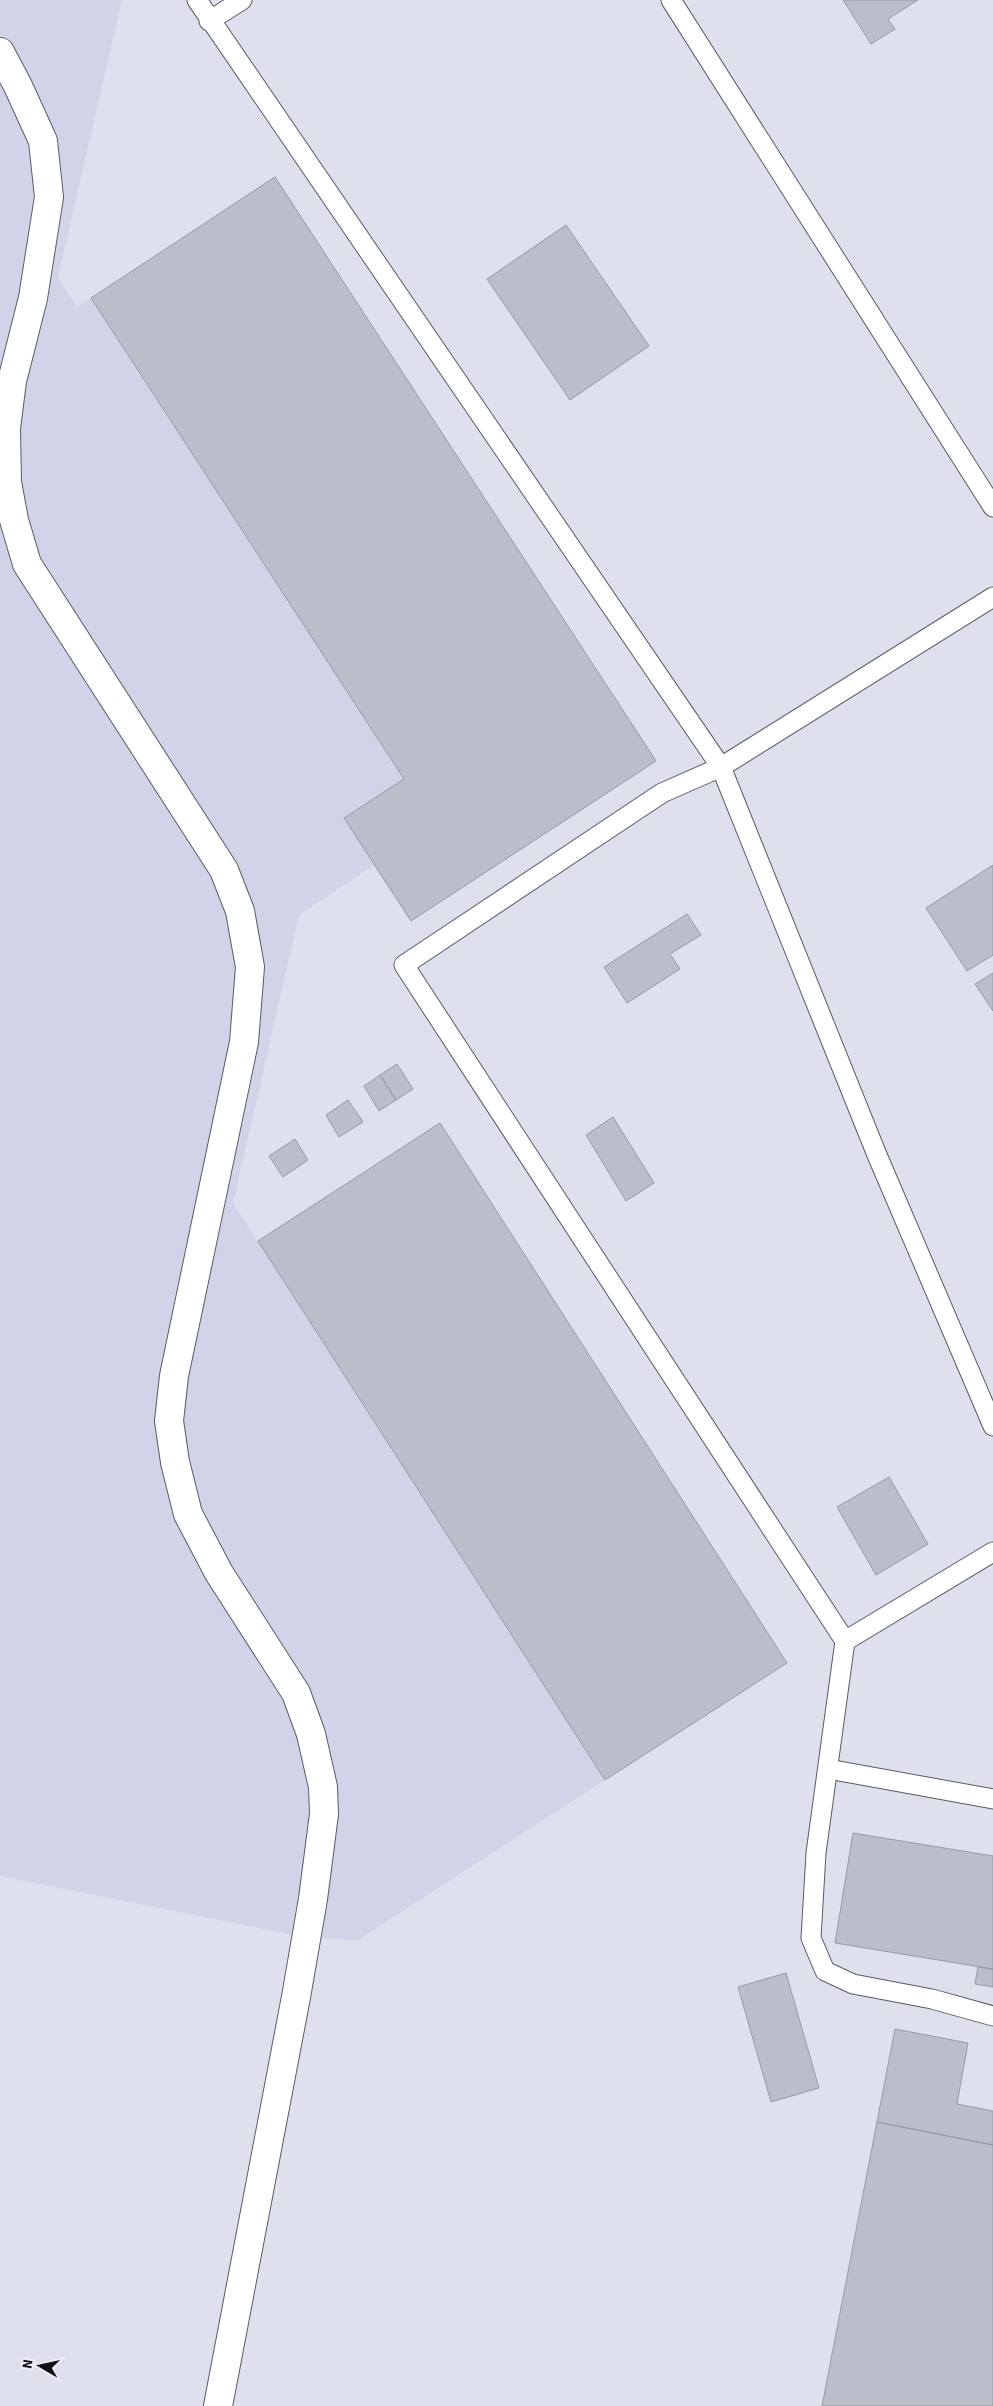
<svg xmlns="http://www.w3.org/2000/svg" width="993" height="2406" font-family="'Source Sans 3',sans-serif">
<rect width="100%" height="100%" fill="#dee0ed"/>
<path fill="#d1d4e8" d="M 0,0 L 122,0 L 58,277 L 77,307 L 91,298 L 404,779 L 344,818 L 374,865 L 299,915 L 233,1203 L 605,1780 L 358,1940 L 309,1938 L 0,1876 Z"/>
<path fill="#bbbdca" stroke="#9799a5" d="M 843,0 L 918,0 L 888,19 L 895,29 L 871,44 Z
M 275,177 L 656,761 L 411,921 L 344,818 L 404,779 L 91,298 Z
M 566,225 L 649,346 L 570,400 L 487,279 Z
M 993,865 L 993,955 L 967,971 L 926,908 Z
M 687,914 L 701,935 L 670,954 L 680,969 L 627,1003 L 604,967 Z
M 993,973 L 993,1011 L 975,984 Z
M 397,1064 L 413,1089 L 396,1100 L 380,1075 Z
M 380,1075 L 396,1100 L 379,1111 L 364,1086 Z
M 348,1100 L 363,1122 L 339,1137 L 326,1115 Z
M 613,1117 L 654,1183 L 626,1201 L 586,1135 Z
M 440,1123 L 787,1663 L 605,1780 L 258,1241 Z
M 295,1139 L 308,1160 L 283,1177 L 269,1156 Z
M 889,1477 L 928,1544 L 876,1575 L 837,1507 Z
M 853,1833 L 993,1856 L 993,1969 L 835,1943 Z
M 978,1967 L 993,1969 L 993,1987 L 975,1984 Z
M 786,1973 L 819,2088 L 771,2102 L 738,1987 Z
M 895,2029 L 968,2043 L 957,2104 L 993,2111 L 993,2145 L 877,2122 Z
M 877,2122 L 993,2145 L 993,2406 L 822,2406 Z"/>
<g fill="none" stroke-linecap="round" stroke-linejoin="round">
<g stroke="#585b65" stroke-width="21">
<path id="lane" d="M 197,0 L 721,767 L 877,1155 L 993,1426
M 671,0 L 993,507
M 209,21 L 242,0
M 993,597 L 721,767 L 662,793 L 404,965 L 845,1641 L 993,1552
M 845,1641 L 816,1853 L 811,1938 L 825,1971 L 853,1984 L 932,1999 L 993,2016
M 828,1769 L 993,1799"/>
</g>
<g stroke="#585b65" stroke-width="30">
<path id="street" d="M 0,52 L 18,86 L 43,141 L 49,197 L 33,298 L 12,381 L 6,428 L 7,482 L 14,520 L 27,564 L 224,870 L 240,911 L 250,967 L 244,1042 L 174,1376 L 169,1421 L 175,1462 L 188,1514 L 219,1573 L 296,1693 L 311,1734 L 323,1787 L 324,1814 L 313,1899 L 296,1997 L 218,2406"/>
</g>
<use href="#lane" stroke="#fff" stroke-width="19"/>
<use href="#street" stroke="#fff" stroke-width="28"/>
</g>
<g transform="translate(40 2366) rotate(279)" stroke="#ebedfa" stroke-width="4" paint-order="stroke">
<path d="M0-4L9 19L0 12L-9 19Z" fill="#111116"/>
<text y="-8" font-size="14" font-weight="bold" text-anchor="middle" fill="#111116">N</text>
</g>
</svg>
